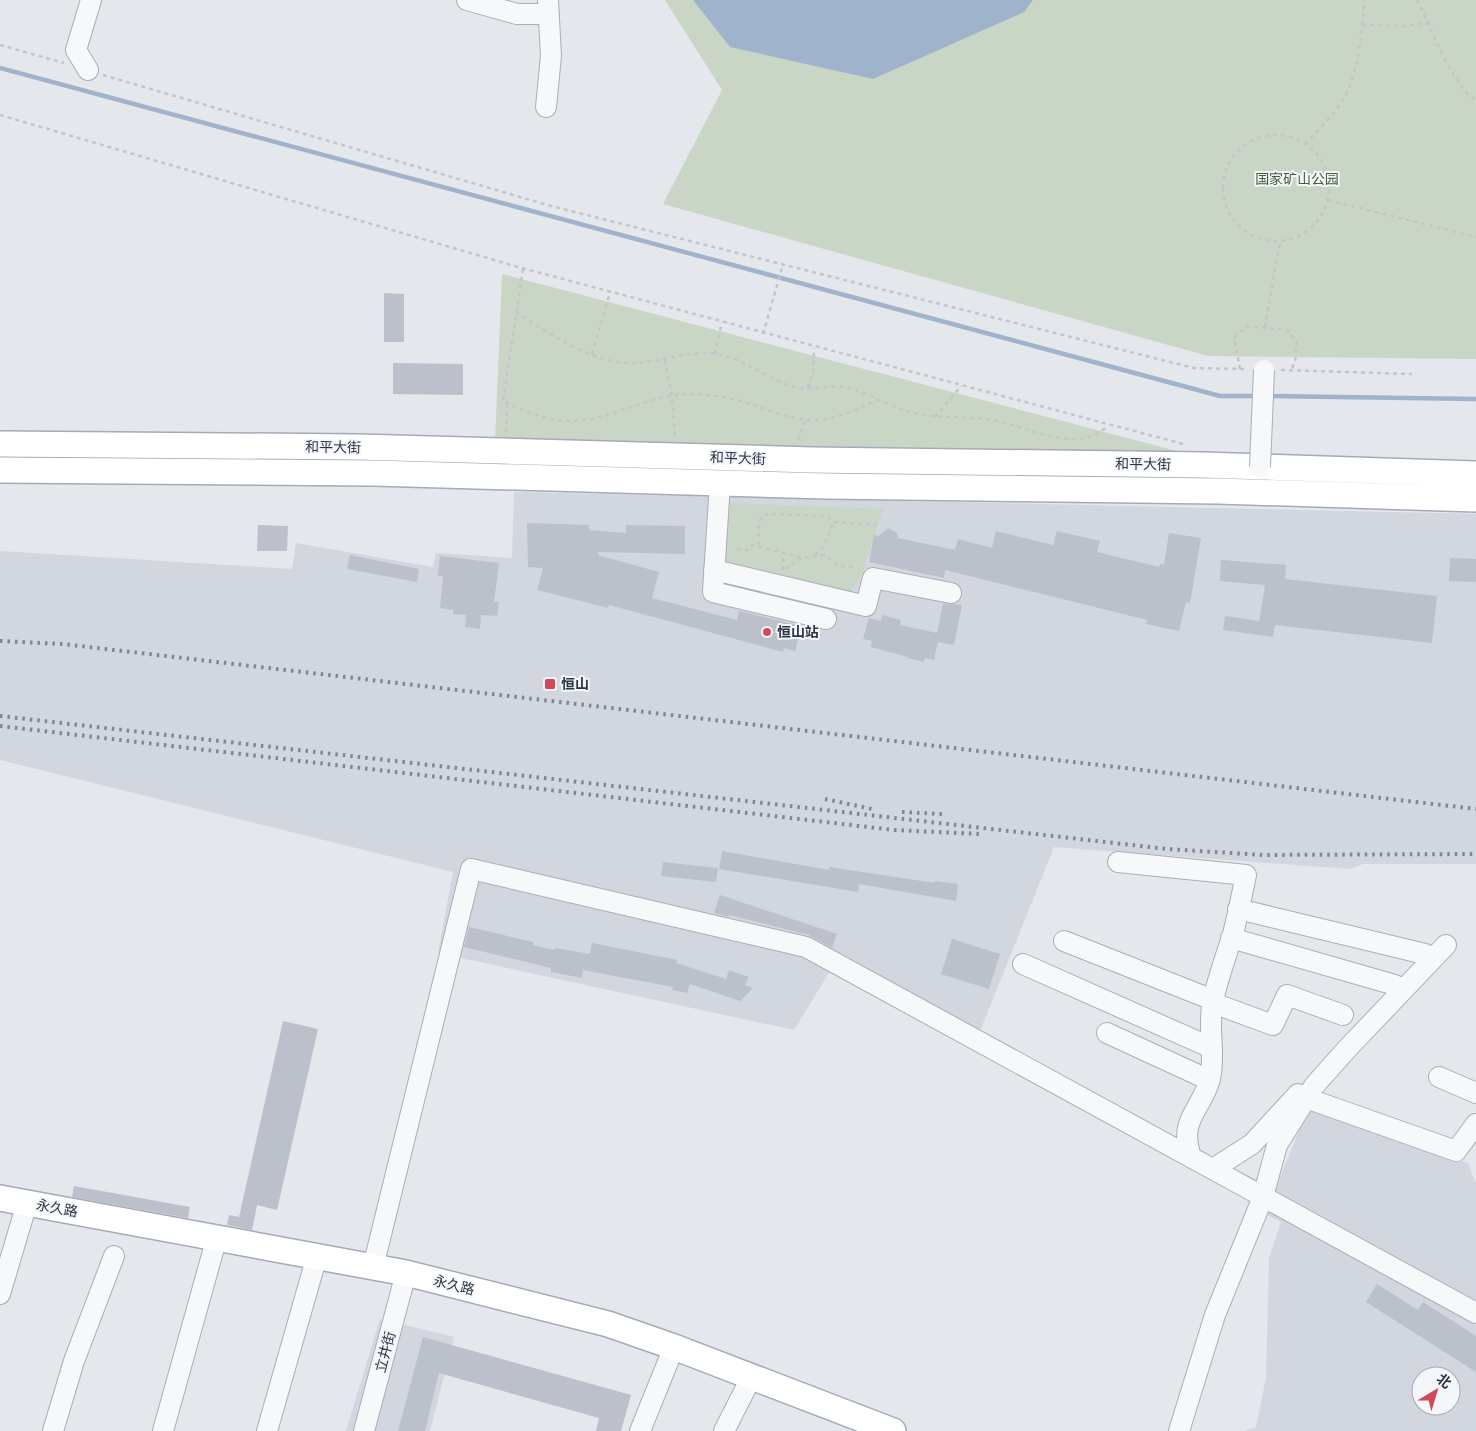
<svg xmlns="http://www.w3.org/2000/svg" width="1476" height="1431" font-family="'PT Sans Narrow','Noto Sans SC',sans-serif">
<rect width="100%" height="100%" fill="#e4e7ec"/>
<path fill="#d2d6de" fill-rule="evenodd" d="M 514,492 L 1476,514 L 1476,864 L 1363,864 L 1350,869 L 1054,847 L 980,1031 L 841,953 L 794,1030 L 438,953 L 453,872 L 0,760 L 0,551 L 292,569 L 296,543 L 433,567 L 436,553 L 512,558 Z
M 1309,1106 L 1468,1163 L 1476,1184 L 1476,1431 L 1245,1431 L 1256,1427 L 1266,1378 L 1269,1258 L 1281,1222 L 1265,1214 ZM 1421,1376 L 1451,1376 L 1451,1406 L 1421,1406 Z
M 380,1319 L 454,1337 L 430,1431 L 346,1431 Z"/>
<path fill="#c9d6c5" d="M 665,0 L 1476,0 L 1476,359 L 1208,356 L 663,204 L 722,90 Z
M 502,274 L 1211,460 L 495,441 Z
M 728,503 L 883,509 L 863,571 L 848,597 L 726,567 L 722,561 Z"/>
<path fill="#9fb4cc" d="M 693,0 L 1033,0 L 1024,12 L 873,79 L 730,47 Z"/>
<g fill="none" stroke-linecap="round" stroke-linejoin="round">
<path stroke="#9fb4cc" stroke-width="4.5" d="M 0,68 L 1220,396 L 1258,396
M 1268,396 L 1476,399"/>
</g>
<path fill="#bbc0ca" d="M 384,293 L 404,294 L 404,342 L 384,342 Z
M 393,363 L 463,364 L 463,395 L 393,394 Z
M 527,523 L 589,525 L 589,530 L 626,533 L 626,525 L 685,526 L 685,554 L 598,552 L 598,555 L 659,572 L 652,598 L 737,620 L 739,611 L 802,626 L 795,651 L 784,648 L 783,652 L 609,605 L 608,608 L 537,590 L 543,568 L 528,567 Z
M 258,525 L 288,526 L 287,551 L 257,551 Z
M 888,528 L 897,533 L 898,538 L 955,550 L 958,539 L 992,548 L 996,531 L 1053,545 L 1057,531 L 1100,541 L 1097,552 L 1159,567 L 1160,564 L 1164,565 L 1169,533 L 1201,538 L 1190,603 L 1186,602 L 1179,631 L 1146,624 L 1147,620 L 945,570 L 944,578 L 869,562 L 874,535 L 879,536 Z
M 350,555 L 419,569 L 417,582 L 347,569 Z
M 440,556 L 499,563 L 494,602 L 499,602 L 497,616 L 481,615 L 480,629 L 465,627 L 466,615 L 453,614 L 453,610 L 440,608 L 443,576 L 438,576 Z
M 1450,558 L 1476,559 L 1476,582 L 1449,581 Z
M 1221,560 L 1286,565 L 1285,579 L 1437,596 L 1432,643 L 1275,625 L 1273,637 L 1223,630 L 1225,616 L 1259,621 L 1265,585 L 1220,581 Z
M 943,604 L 962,605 L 954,645 L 938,642 L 934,660 L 925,658 L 924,662 L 907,658 L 908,657 L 871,647 L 872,641 L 863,639 L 869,618 L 881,621 L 882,615 L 901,620 L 900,625 L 937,633 Z
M 722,851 L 829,870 L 829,867 L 935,883 L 935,881 L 958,884 L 956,901 L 859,884 L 858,892 L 719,869 Z
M 663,862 L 718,868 L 716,882 L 661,876 Z
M 720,895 L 837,934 L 832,948 L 809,935 L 729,915 L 729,917 L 714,913 Z
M 469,927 L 533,942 L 533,945 L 554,950 L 555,948 L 590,954 L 592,943 L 677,960 L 676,963 L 726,979 L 729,970 L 749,977 L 745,985 L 753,988 L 740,1001 L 690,984 L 687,993 L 672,990 L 673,987 L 583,970 L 582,978 L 551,972 L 551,968 L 464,947 Z
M 952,939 L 1000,954 L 989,989 L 941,974 Z
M 283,1021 L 318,1029 L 277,1210 L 257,1205 L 252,1230 L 227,1225 L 229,1215 L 239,1217 Z
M 74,1186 L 190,1207 L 188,1218 L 72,1197 Z
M 1377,1284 L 1418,1310 L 1423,1302 L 1476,1336 L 1476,1372 L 1366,1302 Z
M 423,1337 L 631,1395 L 621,1431 L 596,1431 L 599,1418 L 439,1373 L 425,1431 L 398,1431 Z"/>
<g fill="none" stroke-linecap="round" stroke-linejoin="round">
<g stroke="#a9aeb7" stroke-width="22">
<path id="minor" d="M 467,0 L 517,14 L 549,14
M 88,70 L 76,50 L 91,0
M 546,107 L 551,56 L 548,0
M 720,483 L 713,592 L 826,619
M 714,570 L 866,606 L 873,578 L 951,593
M 1118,862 L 1246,875 C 1242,894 1238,914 1233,934 C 1226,956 1218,978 1213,1000 C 1207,1028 1216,1052 1210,1079 C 1201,1111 1178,1119 1191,1157
M 1238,909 L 1425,954
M 1231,938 L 1395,985
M 1064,941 L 1213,1000
M 1023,964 L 1212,1048
M 1213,1003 L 1273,1025 L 1287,995 L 1343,1015
M 1107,1033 L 1209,1080
M 1439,1077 L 1476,1093
M 1306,1098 L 1456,1151 L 1476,1124
M 1213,1169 L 1252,1144 L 1298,1094
M 373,1267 L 471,869 L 806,947 L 1476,1313
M 0,1294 L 27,1203
M 53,1431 L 74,1361 L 114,1256
M 163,1431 L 217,1237
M 267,1431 L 317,1256
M 364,1431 L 406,1273
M 640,1431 L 674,1347
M 724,1431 L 752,1376
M 1179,1431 L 1215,1315 L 1263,1197 L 1277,1145 L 1314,1086 L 1346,1050 L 1446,945"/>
</g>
<g stroke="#a3abb8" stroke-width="28">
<path id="major" d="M 0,444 L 359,447 L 812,460 L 1203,465 L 1476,474
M 0,470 L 374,473 L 827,486 L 1218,491 L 1476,499
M 0,1198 L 406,1273 L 608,1324 L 674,1347 L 893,1431"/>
</g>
<path stroke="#c2c5cb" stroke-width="2.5" stroke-dasharray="4 4" stroke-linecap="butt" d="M 1417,0 C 1433,30 1449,81 1476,101
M 1362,25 L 1406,26 L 1429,22
M 0,45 L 64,63
M 103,75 L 551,206 L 1194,368 L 1248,369
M 0,115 L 518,267 L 1183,444
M1223 188a53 53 0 1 1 106 0a53 53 0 1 1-106 0Z
M 1305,144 C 1319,129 1335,114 1345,96 C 1360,68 1361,30 1365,0
M 1328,200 L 1476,237
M 523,269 L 503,401 C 524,411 547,421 572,421 C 610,420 645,397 683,394 C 705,393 729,397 751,404 C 774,412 799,423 825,419 C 844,416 860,408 878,399
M 516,312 C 547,332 580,355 617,362 C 652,368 685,348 718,354 C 746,359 771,382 798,388 C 813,390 829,385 844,387 C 865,390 883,404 904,410 C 931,419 958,416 986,419 C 1016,423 1044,439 1074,439 C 1089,439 1098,434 1108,426
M 1265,327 L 1280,242
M 763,334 L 783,265
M 592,354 L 610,292
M 715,354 L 722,322
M 665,360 L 672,396 L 675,438
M 1240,369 L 1234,338 L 1247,326 L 1287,330 L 1297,342 L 1295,362 L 1291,370
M 1281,370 L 1412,374
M 808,388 L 813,371 L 814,348
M 935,417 L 961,386
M 506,432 L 507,403
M 798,440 L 806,418
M 759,545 L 759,521 L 763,516 L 769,514 L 827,516 L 834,522 L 876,525
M 737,549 L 748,550 L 752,545 L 802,558 L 824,555 L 839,566 L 855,567
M 815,555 L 823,547 L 834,522
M 785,569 L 801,559
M 783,570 L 783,554"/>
<use href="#minor" stroke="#f7f8fa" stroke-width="20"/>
<use href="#major" stroke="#fff" stroke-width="25"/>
<path stroke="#7d8696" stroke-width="4" stroke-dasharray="2.5 5" stroke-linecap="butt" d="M 0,641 L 63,644 L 1476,809
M 0,716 L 1167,849 L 1263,855 L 1476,854
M 0,726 L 894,830 L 980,834
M 825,799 L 872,809
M 902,812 L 942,814"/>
<g stroke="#a9aeb7" stroke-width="22" stroke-linecap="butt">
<path id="minor-bridge" d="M 1260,467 L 1264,370"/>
</g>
<use href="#minor-bridge" stroke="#f7f8fa" stroke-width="20"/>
</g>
<g fill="#d1495b" stroke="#f4f6f9" stroke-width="2">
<circle cx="767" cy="632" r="5"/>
<rect x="544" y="678" width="12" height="12" rx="2.5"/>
</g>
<g text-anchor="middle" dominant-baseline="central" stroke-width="4" stroke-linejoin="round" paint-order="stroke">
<g font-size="14" fill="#3f6138" stroke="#f4f6f9">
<text x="1297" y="179">国家矿山公园</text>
</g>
<g font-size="14" fill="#2b3445" stroke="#f4f6f9">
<text transform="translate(333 447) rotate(1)">和平大街</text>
<text transform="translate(738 458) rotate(2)">和平大街</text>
<text transform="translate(1143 464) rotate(1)">和平大街</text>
<text transform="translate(57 1208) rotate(10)">永久路</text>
<text transform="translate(454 1285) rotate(14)">永久路</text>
<text transform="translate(385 1352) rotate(-75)">立井街</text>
</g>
<g font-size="14" font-weight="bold" fill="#2b3445" stroke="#f4f6f9" text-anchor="start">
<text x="777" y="632">恒山站</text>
<text x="561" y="684">恒山</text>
</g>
</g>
<g transform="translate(1436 1391) rotate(38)"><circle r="24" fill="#f4f6f9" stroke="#a4a8b1"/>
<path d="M0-4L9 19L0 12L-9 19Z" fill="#d1495b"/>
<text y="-8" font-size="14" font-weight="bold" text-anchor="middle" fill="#2b3445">北</text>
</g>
</svg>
